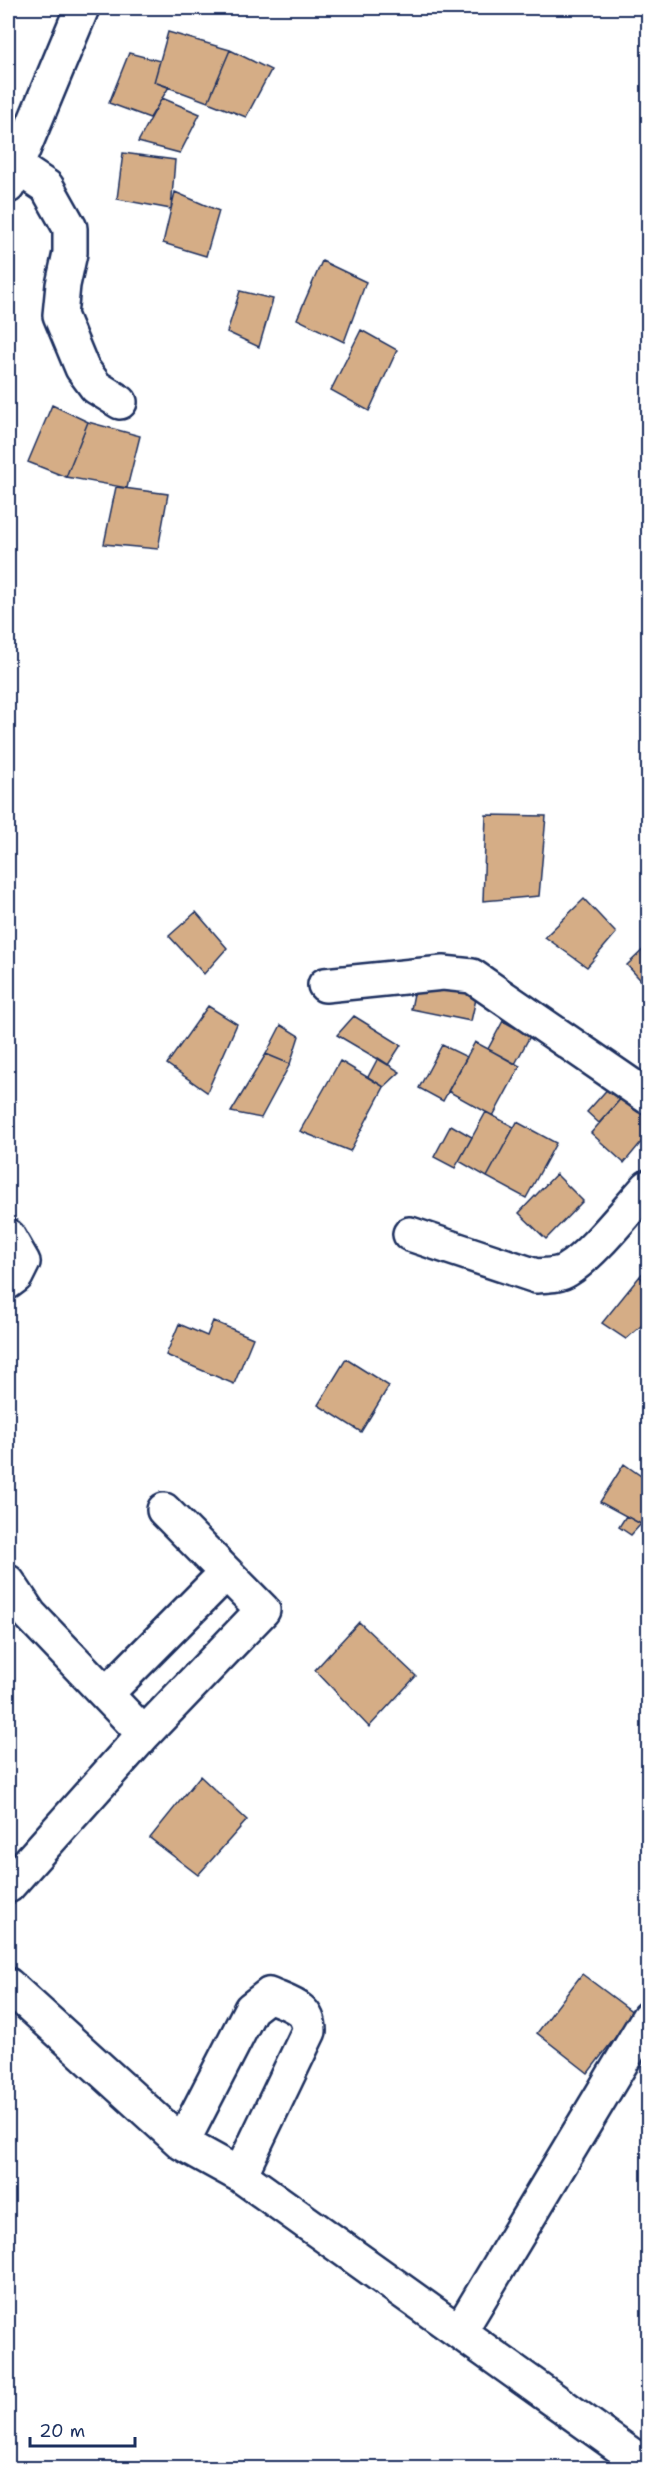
<svg xmlns="http://www.w3.org/2000/svg" width="656" height="2476" font-family="'Shantell Sans',sans-serif">
<rect width="100%" height="100%" fill="#fff"/>
<filter id="ink" filterUnits="userSpaceOnUse"><feTurbulence type="fractalNoise" baseFrequency=".0167" numOctaves="2"/><feDisplacementMap in="SourceGraphic" scale="12" xChannelSelector="R" yChannelSelector="G"/><feConvolveMatrix kernelMatrix="1 2 1 2 8 2 1 2 1" color-interpolation-filters="sRGB"/></filter>
<g filter="url(#ink)">
<path fill="#d5ad86" stroke="#1b2f5e" stroke-width="1.5" d="M 168,32 L 230,50 L 208,102 L 154,82 Z
M 230,50 L 271,70 L 246,117 L 208,102 Z
M 129,53 L 160,61 L 154,82 L 169,87 L 150,118 L 109,103 Z
M 162,98 L 200,114 L 180,153 L 138,142 Z
M 123,153 L 175,160 L 171,209 L 117,199 Z
M 175,192 L 219,211 L 206,256 L 163,243 Z
M 322,261 L 366,282 L 344,342 L 297,319 Z
M 240,291 L 273,299 L 259,347 L 227,332 Z
M 361,330 L 397,350 L 369,411 L 331,390 Z
M 52,405 L 88,422 L 66,477 L 28,462 Z
M 88,422 L 140,436 L 127,488 L 66,477 Z
M 116,487 L 168,494 L 158,549 L 104,544 Z
M 486,815 L 546,816 L 539,896 L 483,901 Z
M 584,899 L 616,933 L 587,967 L 545,937 Z
M 196,912 L 227,948 L 204,974 L 169,936 Z
M 648,945 L 648,988 L 627,965 Z
M 417,978 L 478,990 L 471,1021 L 411,1009 Z
M 208,1006 L 237,1024 L 207,1092 L 167,1064 Z
M 354,1016 L 401,1045 L 388,1065 L 337,1035 Z
M 503,1021 L 530,1036 L 515,1064 L 488,1049 Z
M 281,1025 L 299,1036 L 290,1064 L 266,1054 Z
M 475,1042 L 520,1066 L 493,1116 L 448,1091 Z
M 442,1045 L 467,1057 L 443,1101 L 419,1088 Z
M 266,1054 L 290,1064 L 261,1118 L 231,1112 Z
M 378,1058 L 400,1072 L 384,1087 L 368,1077 Z
M 340,1061 L 384,1087 L 350,1151 L 300,1131 Z
M 611,1085 L 623,1096 L 599,1123 L 587,1112 Z
M 623,1096 L 648,1119 L 648,1134 L 624,1163 L 591,1133 Z
M 486,1112 L 514,1127 L 487,1177 L 459,1161 Z
M 517,1122 L 556,1143 L 526,1198 L 487,1177 Z
M 451,1125 L 472,1137 L 455,1168 L 434,1157 Z
M 556,1174 L 583,1201 L 546,1239 L 519,1213 Z
M 648,1267 L 648,1288 L 640,1276 Z
M 640,1276 L 648,1288 L 647,1306 L 648,1320 L 626,1339 L 602,1323 Z
M 213,1321 L 253,1338 L 234,1384 L 166,1355 L 179,1324 L 207,1336 Z
M 346,1359 L 389,1386 L 361,1432 L 318,1405 Z
M 624,1464 L 648,1481 L 648,1528 L 600,1502 Z
M 626,1516 L 641,1524 L 631,1535 L 619,1527 Z
M 359,1622 L 416,1676 L 369,1727 L 315,1670 Z
M 200,1776 L 247,1820 L 198,1875 L 150,1838 Z
M 582,1974 L 634,2013 L 588,2073 L 537,2033 Z"/>
<g fill="none" stroke-linecap="round" stroke-linejoin="round">
<g stroke="#1b2f5e" stroke-width="38">
<path id="street" d="M 17,167 L 47,187 L 70,228 L 70,253 L 63,285 L 60,315 L 82,368 L 96,387 L 120,402
M 8,186 L 82,8
M 325,985 L 443,973 L 472,976 L 648,1097
M 410,1234 L 536,1276 C 546,1275 558,1276 567,1270 C 592,1255 627,1210 648,1187
M 8,1236 L 23,1262 L 16,1276 L 8,1282
M 8,1582 L 30,1615 L 144,1734
M 106,1694 L 226,1573
M 8,1886 L 144,1734 L 263,1610 L 164,1510
M 8,1985 L 182,2143 L 240,2175 L 648,2467
M 182,2143 L 251,2009 L 269,1995 C 289,2004 309,2007 309,2031 L 240,2175
M 460,2331 L 648,2018"/>
</g>
<use href="#street" stroke="#fff" stroke-width="33"/>
</g>
</g>
<rect width="656" height="2476" fill="none" stroke="#fff" stroke-width="30"/>
<rect x="15" y="15" width="626" height="2446" fill="none" stroke="#1b2f5e" stroke-width="2" filter="url(#ink)"/>
<path d="M30 2437v9h105v-9" fill="none" stroke="#1b2f5e" stroke-width="3"/>
<text x="39" y="2437" font-size="18" fill="#1b2f5e" stroke="#ffffff" stroke-width="4.5" paint-order="stroke">20 m</text>
</svg>
